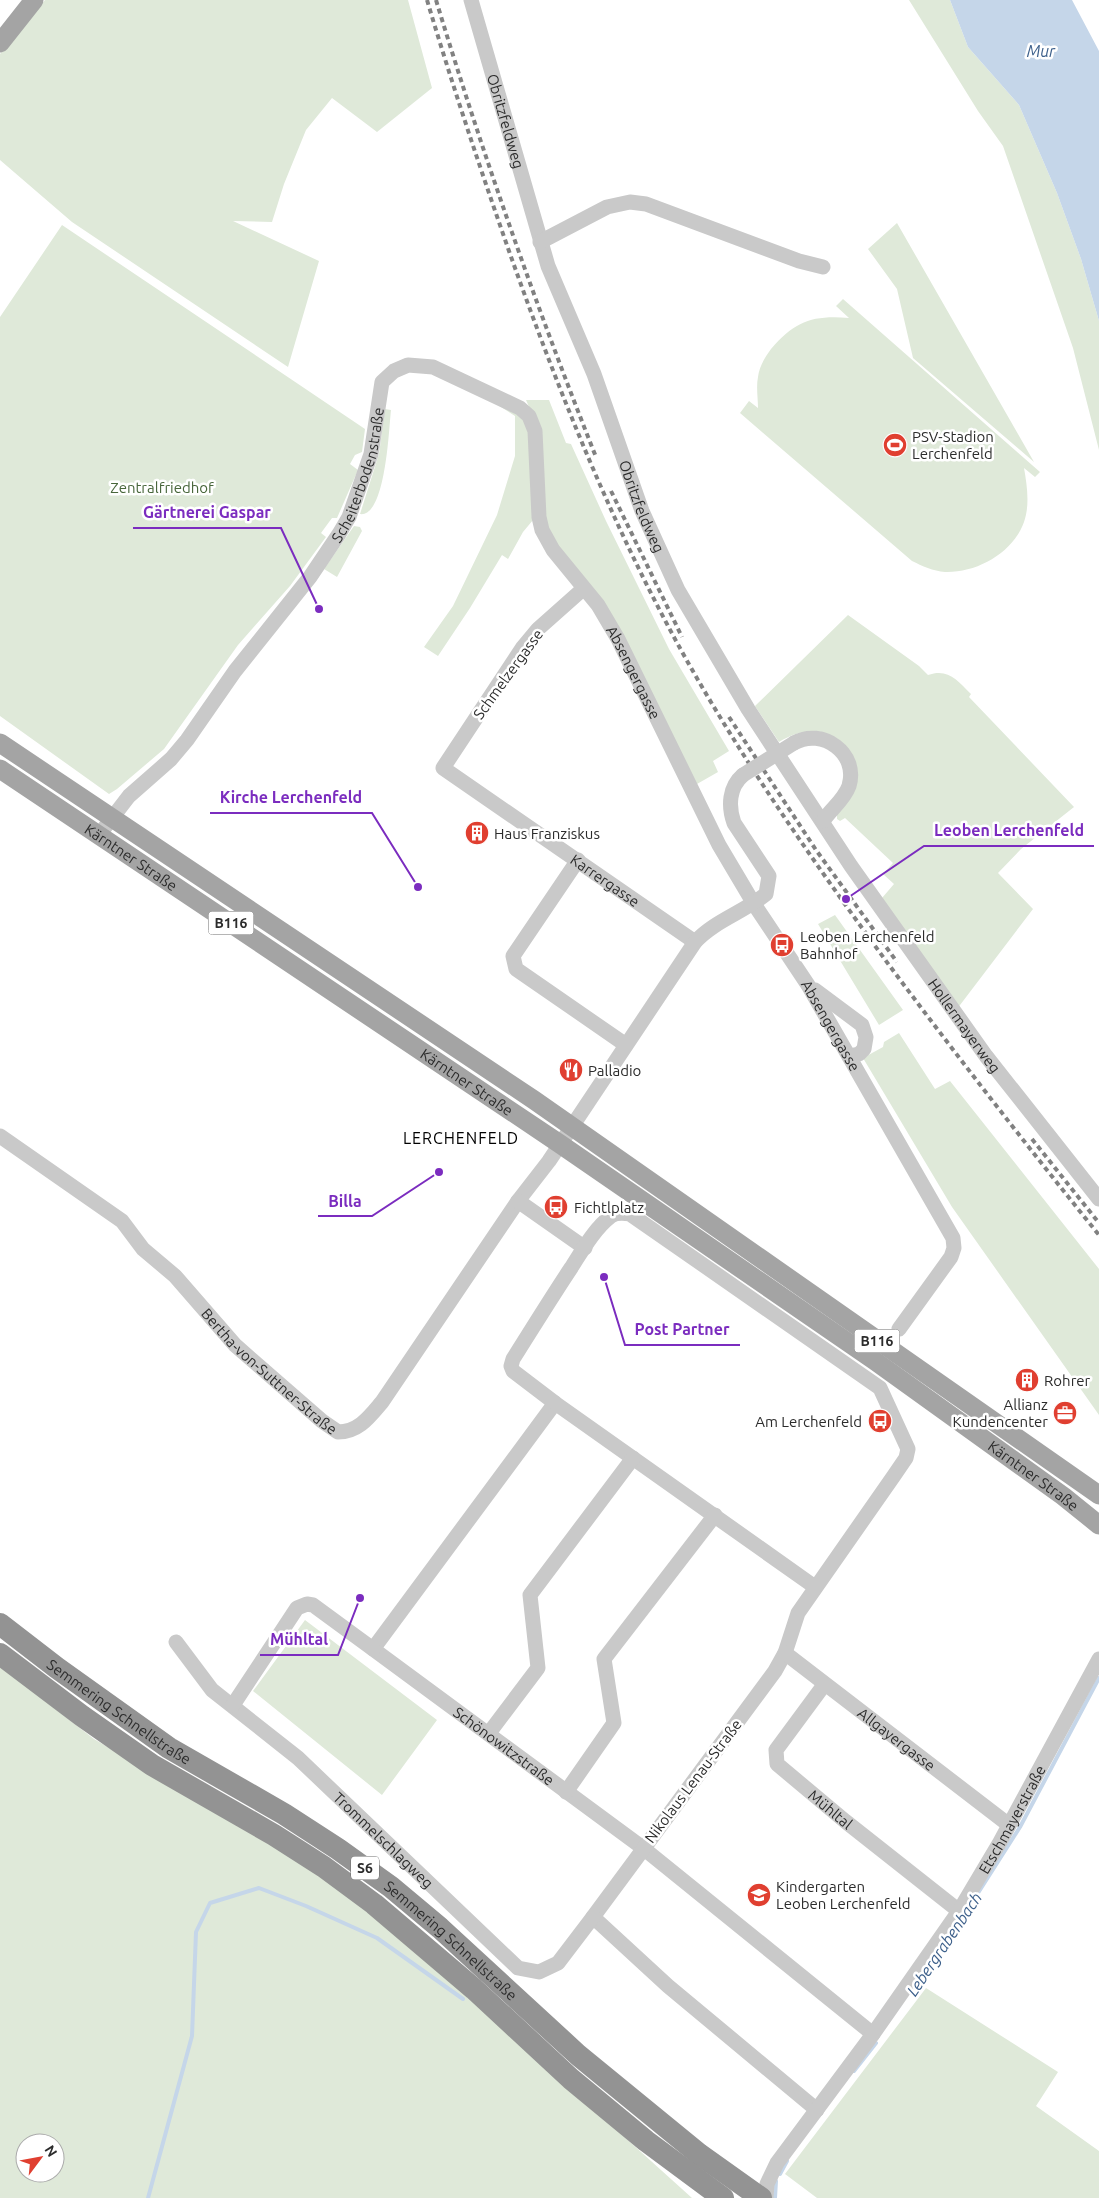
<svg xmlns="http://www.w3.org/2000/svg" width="1099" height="2198" font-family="Ubuntu,sans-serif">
<rect width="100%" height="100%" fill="#fff"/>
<path fill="#dfe9d9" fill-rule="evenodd" d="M 45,0 L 408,0 L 432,88 L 377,132 L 332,98 L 306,130 L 284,184 L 272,222 L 233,221 L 319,261 L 288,367 L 72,222 L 0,160 L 0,54 Z
M 909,0 L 950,0 L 968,47 L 1019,105 L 1057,193 L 1081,259 L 1099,321 L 1099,450 L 1073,348 L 1003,146 L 978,111 Z
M 897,223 L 1034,462 L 913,358 L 897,289 L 868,249 Z
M 62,225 L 365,429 L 362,452 L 355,455 L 350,464 L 358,470 L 337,518 L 332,518 L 321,533 L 326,537 L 290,586 L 238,645 L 164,749 L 117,789 L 109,794 L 0,716 L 0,317 Z
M 843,299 L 1040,472 L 1035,477 L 1024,468 C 1027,485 1030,505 1024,522 C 1013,553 977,573 945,572 C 933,571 922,566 912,561 L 740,413 L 749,401 L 758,408 C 758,398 756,387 758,377 C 759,367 765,357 771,349 C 795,321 813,315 849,318 L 836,306 Z
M 457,379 L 528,421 L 533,520 L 523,532 L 508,559 L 502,555 L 470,608 L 438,656 L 424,647 L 453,606 L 497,515 L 515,456 L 515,416 Z
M 526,400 L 549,400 L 566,443 L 571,444 L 606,521 L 669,649 L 729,751 L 713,761 L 718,772 L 697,784 L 547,533 L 538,427 Z
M 385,409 L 391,410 C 389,427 386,518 360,514 L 379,454 Z
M 354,526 L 360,527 L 362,531 L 337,577 L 324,569 Z
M 848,615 L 919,666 L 928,675 C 948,668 957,680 971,694 L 969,697 L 1074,807 L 1021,849 L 998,873 L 1033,909 L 957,1009 L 882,898 L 894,884 L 883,874 L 893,863 L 845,818 L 840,821 L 837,819 L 837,813 L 840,808 L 846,746 C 826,726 802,728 779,742 L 755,706 Z
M 835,915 L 903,1010 L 879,1025 L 818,924 Z
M 899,1033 L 935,1089 L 950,1081 L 1099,1269 L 1099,1415 L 952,1207 L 863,1058 L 883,1047 L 884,1042 Z
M 305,1620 L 437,1720 L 382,1795 L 253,1691 Z
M 0,1666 L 94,1739 L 274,1845 L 386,1922 L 692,2198 L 0,2198 ZM 25,2143 L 55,2143 L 55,2173 L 25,2173 Z
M 926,1988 L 1058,2072 L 1036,2106 L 1099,2151 L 1099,2198 L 817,2198 L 785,2174 Z"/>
<path fill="#c5d6e9" d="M 950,0 L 1072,0 L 1099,51 L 1099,321 L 1081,259 L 1057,193 L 1019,105 L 968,47 Z"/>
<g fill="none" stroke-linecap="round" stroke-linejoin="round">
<path stroke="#c5d6e9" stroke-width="4" d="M 978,1893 L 1020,1827 L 1099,1678
M 854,2071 L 876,2043
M 780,2174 L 787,2161
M 148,2198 L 192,2036 L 196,1932 L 210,1903 L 259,1888 L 306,1906 L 377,1938 L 463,1999
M 775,2198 L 776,2181"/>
<g stroke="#c9c9c9" stroke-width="15">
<path id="s1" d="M 471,0 L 548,266 L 594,374 L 642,511 L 678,590 L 748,709 L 851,866 L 986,1056 L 1099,1199"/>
<path d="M 540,242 L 607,207 L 630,202 L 646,204 L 799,261 L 823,267"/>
<path id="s2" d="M 583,589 L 538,629 L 523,647 L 443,768 L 695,942"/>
<path d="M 794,743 C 822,727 859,753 849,786 C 844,800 831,809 823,821"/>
<path id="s3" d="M 99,835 L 129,796 L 171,759 L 187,740 L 235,671 L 310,577 L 339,534 L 349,517 L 371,454 L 382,382 L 394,371 L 408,365 L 433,367 L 520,408 L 529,416 L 535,431 L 539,517 L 542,530 L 553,550 L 598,605 L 618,639 L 719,845 L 754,904 L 808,985 L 953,1238 L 954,1248 L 951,1257 L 899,1329"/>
<path d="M 578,860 L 513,956 L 516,969 L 626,1045"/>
<path d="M 815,990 L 862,1025 L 866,1037 L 864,1049 L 859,1054 L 849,1056"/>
<path id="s4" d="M 0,1136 L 122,1221 L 143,1249 L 175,1276 L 235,1345 L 322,1421 L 338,1432 C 359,1432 370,1416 382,1402 L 518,1201 L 549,1161 L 695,942 C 714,921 744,912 766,894 L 769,876 L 734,823 C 728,806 729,787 743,775"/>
<path d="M 518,1201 L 585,1248"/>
<path id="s5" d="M 555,1403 L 373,1649 L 643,1848 L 873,2034"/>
<path d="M 815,1587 L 555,1403 L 513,1371 L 511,1366 L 513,1359 C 532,1329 551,1298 571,1268 C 582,1251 594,1229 611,1216 C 617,1212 623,1213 630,1214 L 880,1388 L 908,1449 L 906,1458 L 893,1477 L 798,1613 L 785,1653 L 775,1671 L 593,1917 L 668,1986 L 817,2110"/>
<path id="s6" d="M 176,1642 L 212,1690 L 298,1758 L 518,1968 L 539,1972 L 558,1963 L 593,1917"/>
<path id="s7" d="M 785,1653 L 1009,1825"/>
<path id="s8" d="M 824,1685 L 776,1750 L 777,1764 L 845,1821 L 959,1911"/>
<path d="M 233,1705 L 297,1608 L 307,1604 L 313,1605 L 373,1649"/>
<path d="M 489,1733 L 538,1668 L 530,1595 L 633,1458"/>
<path d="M 566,1792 L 614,1723 L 604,1659 L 715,1515"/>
<path id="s9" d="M 766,2198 L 767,2184 L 777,2163 L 873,2034 L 959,1911 L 1000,1842 L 1099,1659"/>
</g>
<g stroke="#a4a4a4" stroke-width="19">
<path d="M 0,43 L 34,0"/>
<path d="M 0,743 L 534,1100 L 1099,1495"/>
<path id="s10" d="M 0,769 L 560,1144 L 875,1361 L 1063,1496 L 1099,1525"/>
</g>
<g stroke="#939393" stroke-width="22">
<path id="s11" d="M 0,1624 L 57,1668 L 169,1748 L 284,1814 L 338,1849 L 391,1887 L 440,1928 L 578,2055 L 699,2154 L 761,2198"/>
<path d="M 0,1654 L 82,1716 L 152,1765 L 274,1835 L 324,1867 L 374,1904 L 474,1989 L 571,2079 L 646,2141 L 723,2198"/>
</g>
<path stroke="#818181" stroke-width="4" stroke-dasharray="5 4" stroke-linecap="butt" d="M 427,0 C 452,84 480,168 509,251 C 557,387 611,523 681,650 C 742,760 815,864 889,965 C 957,1056 1027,1146 1099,1235
M 436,0 C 483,155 536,306 596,457
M 611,491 L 682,637
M 729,717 L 816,850 L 897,962
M 1032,1139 L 1099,1223"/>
<path stroke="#c9c9c9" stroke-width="15" d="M 743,775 L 794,743"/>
</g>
<defs>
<g id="stadium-disc" transform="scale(1.25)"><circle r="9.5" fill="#e03f30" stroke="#fff"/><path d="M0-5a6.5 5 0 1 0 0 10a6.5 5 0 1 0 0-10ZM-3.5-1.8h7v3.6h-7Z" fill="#fff"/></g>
<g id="building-disc" transform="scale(1.25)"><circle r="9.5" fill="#e03f30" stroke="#fff"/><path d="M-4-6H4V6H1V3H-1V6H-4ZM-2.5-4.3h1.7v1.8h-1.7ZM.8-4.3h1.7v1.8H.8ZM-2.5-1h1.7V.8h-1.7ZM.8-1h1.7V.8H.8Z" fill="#fff"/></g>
<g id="bus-disc" transform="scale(1.25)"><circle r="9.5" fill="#e03f30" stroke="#fff"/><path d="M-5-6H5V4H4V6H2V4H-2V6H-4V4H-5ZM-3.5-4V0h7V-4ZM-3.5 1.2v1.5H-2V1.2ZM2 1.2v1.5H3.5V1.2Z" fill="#fff"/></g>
<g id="restaurant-disc" transform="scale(1.25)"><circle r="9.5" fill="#e03f30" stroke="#fff"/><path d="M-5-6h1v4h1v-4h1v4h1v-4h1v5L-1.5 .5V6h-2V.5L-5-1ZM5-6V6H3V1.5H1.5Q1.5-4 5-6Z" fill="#fff"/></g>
<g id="office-disc" transform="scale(1.25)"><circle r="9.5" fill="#e03f30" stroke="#fff"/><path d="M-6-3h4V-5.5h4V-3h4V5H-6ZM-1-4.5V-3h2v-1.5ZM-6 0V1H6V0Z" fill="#fff"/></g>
<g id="school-disc" transform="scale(1.25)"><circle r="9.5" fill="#e03f30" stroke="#fff"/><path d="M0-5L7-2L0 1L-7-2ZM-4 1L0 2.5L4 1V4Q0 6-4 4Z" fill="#fff"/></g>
</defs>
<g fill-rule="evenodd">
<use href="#stadium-disc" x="895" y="445"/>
<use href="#building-disc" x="477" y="833"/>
<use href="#bus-disc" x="782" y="945"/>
<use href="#restaurant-disc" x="571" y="1070"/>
<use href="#bus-disc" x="556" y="1207"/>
<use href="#building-disc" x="1027" y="1380"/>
<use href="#office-disc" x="1065" y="1413"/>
<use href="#bus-disc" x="880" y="1421"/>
<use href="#school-disc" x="759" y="1895"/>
</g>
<g text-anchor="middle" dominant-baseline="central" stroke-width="5" stroke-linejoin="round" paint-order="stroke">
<g fill="#fff" stroke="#6b6b6b" stroke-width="1">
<rect x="208.5" y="911.5" width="45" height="23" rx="4"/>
<rect x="854.5" y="1329.5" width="45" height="23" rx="4"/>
<rect x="351" y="1856.5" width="28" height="23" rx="4"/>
</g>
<g font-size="14" font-weight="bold" fill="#2c2c2c">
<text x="231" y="923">B116</text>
<text x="877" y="1341">B116</text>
<text x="365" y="1868">S6</text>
</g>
<g font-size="15" fill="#2c2c2c" stroke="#fff">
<text stroke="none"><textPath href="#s1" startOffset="126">Obritzfeldweg</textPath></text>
<text stroke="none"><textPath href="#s3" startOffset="449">Scheiterbodenstraße</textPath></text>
<text stroke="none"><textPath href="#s1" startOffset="535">Obritzfeldweg</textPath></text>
<text stroke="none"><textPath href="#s3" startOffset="996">Absengergasse</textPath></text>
<text transform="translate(508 674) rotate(-54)">Schmelzergasse</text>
<text stroke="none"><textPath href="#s10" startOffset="158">Kärntner Straße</textPath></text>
<text stroke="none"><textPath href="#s2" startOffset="426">Karrergasse</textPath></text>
<text stroke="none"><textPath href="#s1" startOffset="1148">Hollermayerweg</textPath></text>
<text stroke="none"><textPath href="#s3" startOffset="1401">Absengergasse</textPath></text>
<text stroke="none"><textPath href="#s10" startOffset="562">Kärntner Straße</textPath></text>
<text stroke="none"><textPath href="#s4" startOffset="360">Bertha-von-Suttner-Straße</textPath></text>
<text stroke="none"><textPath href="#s10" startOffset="1252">Kärntner Straße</textPath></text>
<text stroke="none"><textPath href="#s11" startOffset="148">Semmering Schnellstraße</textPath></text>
<text stroke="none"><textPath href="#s7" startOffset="141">Allgayergasse</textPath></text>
<text stroke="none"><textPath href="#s5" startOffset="469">Schönowitzstraße</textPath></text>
<text transform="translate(693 1781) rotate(-53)">Nikolaus Lenau-Straße</text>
<text stroke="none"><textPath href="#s8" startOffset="165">Mühltal</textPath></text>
<text stroke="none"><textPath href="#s9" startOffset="454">Etschmayerstraße</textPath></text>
<text stroke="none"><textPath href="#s6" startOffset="288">Trommelschlagweg</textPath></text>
<text stroke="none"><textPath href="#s11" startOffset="552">Semmering Schnellstraße</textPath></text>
</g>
<g font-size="15" fill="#2c2c2c" stroke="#fff" text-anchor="start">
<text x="912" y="436">PSV-Stadion<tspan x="912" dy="17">Lerchenfeld</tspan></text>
<text x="494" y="833">Haus Franziskus</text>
<text x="800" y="936">Leoben Lerchenfeld<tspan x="800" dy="17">Bahnhof</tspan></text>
<text x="588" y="1070">Palladio</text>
<text x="574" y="1207">Fichtlplatz</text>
<text x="1044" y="1380">Rohrer</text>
<text x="1048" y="1404" text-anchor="end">Allianz<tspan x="1048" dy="17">Kundencenter</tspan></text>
<text x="862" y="1421" text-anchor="end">Am Lerchenfeld</text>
<text x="776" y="1886">Kindergarten<tspan x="776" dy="17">Leoben Lerchenfeld</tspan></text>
</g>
<g font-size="15" fill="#48663b" stroke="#fff">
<text x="162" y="487">Zentralfriedhof</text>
</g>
<g font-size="16" font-style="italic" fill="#3d608b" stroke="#fff">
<text x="1041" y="51">Mur</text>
<text transform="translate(944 1944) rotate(-56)">Lebergrabenbach</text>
</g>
<g font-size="16" letter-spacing="1" fill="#000" stroke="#fff">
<text x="461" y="1138">LERCHENFELD</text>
</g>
</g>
<path fill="none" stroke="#7b2cbf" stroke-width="2" d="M319 609L281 528H133M418 887L372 813H210M846 899L924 846H1094M439 1172L372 1216H318M604 1277L625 1345H740M360 1598L338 1655H260"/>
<g fill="#7b2cbf" stroke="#fff" stroke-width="2">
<circle cx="319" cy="609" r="5"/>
<circle cx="418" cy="887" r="5"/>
<circle cx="846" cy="899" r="5"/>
<circle cx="439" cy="1172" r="5"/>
<circle cx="604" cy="1277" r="5"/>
<circle cx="360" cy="1598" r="5"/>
</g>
<g font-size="16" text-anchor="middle" font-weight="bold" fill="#7b2cbf" stroke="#fff" stroke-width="5" stroke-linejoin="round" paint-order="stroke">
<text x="207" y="518">Gärtnerei Gaspar</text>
<text x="291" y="803">Kirche Lerchenfeld</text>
<text x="1009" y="836">Leoben Lerchenfeld</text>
<text x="345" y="1207">Billa</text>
<text x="682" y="1335">Post Partner</text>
<text x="299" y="1645">Mühltal</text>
</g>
<g transform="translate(40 2158) rotate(58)"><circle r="24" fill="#ffffff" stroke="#ababab"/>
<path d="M0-4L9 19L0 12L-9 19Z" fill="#e03f30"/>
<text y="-8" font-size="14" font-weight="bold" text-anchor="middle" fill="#2c2c2c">N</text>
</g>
</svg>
